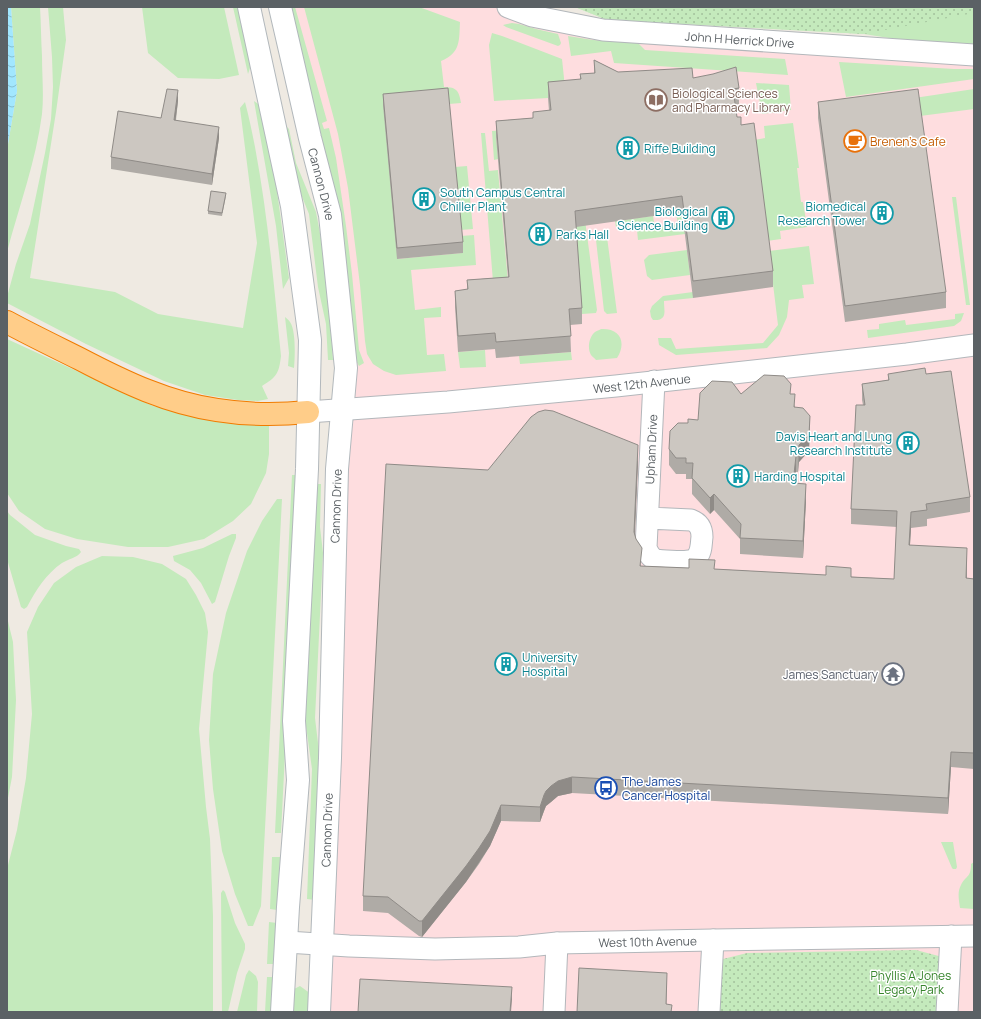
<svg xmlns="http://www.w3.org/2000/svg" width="981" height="1019" font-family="Manrope,sans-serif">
<defs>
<pattern id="park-dots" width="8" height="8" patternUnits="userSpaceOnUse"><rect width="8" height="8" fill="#c4eabc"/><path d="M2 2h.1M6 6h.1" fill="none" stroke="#a2c19c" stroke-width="1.8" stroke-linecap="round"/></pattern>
<pattern id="water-waves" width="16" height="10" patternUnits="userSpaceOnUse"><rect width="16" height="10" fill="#a2e7ff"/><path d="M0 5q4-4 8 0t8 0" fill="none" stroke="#87bfd2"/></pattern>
</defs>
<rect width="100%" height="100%" fill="#efeae2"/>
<path fill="#fedddf" d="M 280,7 L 508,7 L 532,16 L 974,55 L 974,1012 L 319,1012 L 339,299 Z"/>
<path fill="#c4eabc" d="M 11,7 L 40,7 C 41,23 41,40 42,56 C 42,75 44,95 42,114 C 36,161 19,206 7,252 L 7,150 L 17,91 Z
M 48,7 L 63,7 L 66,40 L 56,112 L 30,278 L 115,292 L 158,314 L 243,328 L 257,243 L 240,108 L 245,102 C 249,117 252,132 255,147 C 268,216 274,286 281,356 C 279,373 277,377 262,386 L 268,399 L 258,401 L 238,400 L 205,395 L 164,381 L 86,344 L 7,303 L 7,297 L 16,264 L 30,224 L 45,153 L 51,119 L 53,87 L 52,57 Z
M 142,7 L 224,7 L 239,75 L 219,79 L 178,78 L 148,53 Z
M 233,7 L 239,7 L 251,65 L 248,74 Z
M 287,7 L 295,7 L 327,121 L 322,123 L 324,129 L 329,128 L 336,158 L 346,226 L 352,274 L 359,350 L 364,363 L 359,366 L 355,359 Z
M 304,7 L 419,7 L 460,22 C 459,40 461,53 441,61 L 444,87 C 457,87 459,91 461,103 L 449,104 L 397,259 L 462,253 L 461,236 L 474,235 L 476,265 L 411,270 L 415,310 L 441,307 L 441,317 L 424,318 L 427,355 L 444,354 L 446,371 L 396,375 L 384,371 L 373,364 L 367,354 L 365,341 L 360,285 L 348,188 L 338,134 Z
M 575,7 L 974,7 L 974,44 L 953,45 L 914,42 L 864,34 L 626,21 L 605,19 Z
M 512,23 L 519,24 L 536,29 L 558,34 L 561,43 L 560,45 L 558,46 L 506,27 L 503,25 L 507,24 Z
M 492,33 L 502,36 L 562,59 L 566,97 L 494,101 L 489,45 Z
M 568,36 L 593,40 L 638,43 L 645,50 L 785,59 L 788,75 L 614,63 L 611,51 L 571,56 Z
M 839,62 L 954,69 L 974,69 L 974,79 L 846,97 Z
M 756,83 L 789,85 L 791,110 L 762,114 Z
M 974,89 L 974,109 L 920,116 L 848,108 Z
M 254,101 L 261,106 L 275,177 L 289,278 L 283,289 L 276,226 Z
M 793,123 L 799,168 L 797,168 L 801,202 L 803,202 L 807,227 L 780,231 L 781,239 L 767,241 L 754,140 L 765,138 L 764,126 Z
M 287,127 L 289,129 L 296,163 L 316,212 L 326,265 L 333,360 L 328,360 L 326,324 L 318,287 L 309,214 L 294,177 L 286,131 Z
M 533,128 L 496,137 L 498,159 L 494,160 L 492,131 Z
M 481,133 L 485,133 L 489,171 L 498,170 L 509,293 L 494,294 Z
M 467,166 L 473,229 L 460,230 L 455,167 Z
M 579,175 L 597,310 L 596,313 L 582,314 L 571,176 Z
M 952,197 L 956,197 L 970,305 L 966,305 Z
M 682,212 L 685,234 L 638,240 L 637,230 L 678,224 L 676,213 Z
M 653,216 L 654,222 L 616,227 L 615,221 Z
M 606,235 L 607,237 L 617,313 L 607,314 L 604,311 L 596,240 L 597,236 Z
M 809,246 L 814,284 L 802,285 L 804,298 L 789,300 L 787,317 L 779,335 L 767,348 L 676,355 L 659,345 L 658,338 L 671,338 L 676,349 L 763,343 L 778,325 L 769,251 Z
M 687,250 L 690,275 L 652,280 L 647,276 L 644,260 L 649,255 Z
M 693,292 L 693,298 L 664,301 C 664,311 668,321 653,320 L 651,317 L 650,311 L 652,306 L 663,296 Z
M 964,313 L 961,321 L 954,326 L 868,338 L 867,330 L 879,329 L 879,324 L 905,320 L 906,325 L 955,319 L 955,314 Z
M 285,317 C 287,319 289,320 290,322 C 296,330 295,357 294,368 L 288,366 L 289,353 Z
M 601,329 C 620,328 627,342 617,358 L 596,360 C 595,358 592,357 591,355 C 587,348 589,337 595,332 C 596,331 600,330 601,329 Z
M 7,339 L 153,406 L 227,421 L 269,422 L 269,454 L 266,473 L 251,504 L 233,521 L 204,539 L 168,547 L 128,547 L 77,539 L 45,529 L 19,511 L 7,493 Z
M 485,350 L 486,367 L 460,368 L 458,352 Z
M 571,352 L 572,360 L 520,364 L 519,356 Z
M 292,475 L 299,475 L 281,833 L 275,833 Z
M 317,484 L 321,484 L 320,527 L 323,553 L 315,718 L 321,768 L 315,900 L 307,899 L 312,769 L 305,719 Z
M 277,499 L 282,499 L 261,906 L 253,926 L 248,926 L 235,894 L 222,851 L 213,789 L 209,740 L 213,674 L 226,613 L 247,551 L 262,521 Z
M 7,511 L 10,515 L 35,535 L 66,546 L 79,549 L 81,552 C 77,558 68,559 62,563 C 46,574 36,590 27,607 L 24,609 L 21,607 L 7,559 Z
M 232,534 L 236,534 L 236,538 L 229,556 L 215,602 L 212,604 L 201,583 L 190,570 L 174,561 L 173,556 L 203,548 Z
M 102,556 L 133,557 L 162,564 L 186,579 L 196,595 L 205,613 L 208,632 L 199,729 L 206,807 L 210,839 L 213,916 L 213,1012 L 7,1012 L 7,869 L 17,830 L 26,778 L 32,714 L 27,632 L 38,607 L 54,583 L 76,567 Z
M 7,617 L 13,642 L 16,700 L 12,777 L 7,803 Z
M 941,842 L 953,842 L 957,867 L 956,869 L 953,869 L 952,868 Z
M 272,857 L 280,857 L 277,910 L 270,909 Z
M 974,862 L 974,909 L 960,908 C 959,900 957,892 961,885 C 966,875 971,878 971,864 Z
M 223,890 L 225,892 L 235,923 L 245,944 L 245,949 L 237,973 L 228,1012 L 222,1012 L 221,893 Z
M 269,922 L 277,923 L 275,964 L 267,964 Z
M 249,970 L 256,976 L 258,982 L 257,1012 L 237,1012 L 246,975 Z
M 267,977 L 275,977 L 273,1012 L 265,1012 Z
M 300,986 L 311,994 L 310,1012 L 293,1012 L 294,989 Z"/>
<path fill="url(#park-dots)" d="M 575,7 L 974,7 L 974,13 L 864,34 L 605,19 Z
M 916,950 L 950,959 L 947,1012 L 709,1012 L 711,962 L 747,953 Z"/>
<path fill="url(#water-waves)" d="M 7,7 L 11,7 L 17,91 L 7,150 Z"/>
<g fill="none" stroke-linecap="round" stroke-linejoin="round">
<g stroke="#b3b7bb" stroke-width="23">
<g id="street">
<path id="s1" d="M 508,7 L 532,16 L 603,30 L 974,55"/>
<path id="s2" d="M 308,412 L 448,402 L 616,386 L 907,354 L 974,345"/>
<path id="s3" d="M 648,518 L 691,520 C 699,523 702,528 702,537 C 701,544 702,552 696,558 C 694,560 691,561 688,561 C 683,562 660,561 656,560 C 651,558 648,553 646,548 C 649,493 651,437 654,381"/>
<path id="s4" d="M 287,942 L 349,946 L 435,949 L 519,947 L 557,943 L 713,940 L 974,936"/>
<path d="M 554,1012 L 557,943"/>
<path d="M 709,1012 L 713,940"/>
<path d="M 947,1012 L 951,936"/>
</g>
</g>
<g stroke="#b2b8bc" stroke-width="24">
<g id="secondary">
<path d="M 249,7 L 292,206 L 310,340 L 307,469 L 294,721 L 298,780 L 288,907 L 282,1012"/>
<path id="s5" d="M 280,7 L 295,72 L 310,138 L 330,215 L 346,368 L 337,469 L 330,758 L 319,1012"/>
</g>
</g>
<g stroke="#f17c00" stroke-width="24">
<path id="highway" d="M 7,322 C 31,335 56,347 80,359 C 124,382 168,403 217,410 C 248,415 277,415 308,412"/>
</g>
<use href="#street" stroke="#fff" stroke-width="21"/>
<use href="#secondary" stroke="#fff" stroke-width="22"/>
<use href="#highway" stroke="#ffcd89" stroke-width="22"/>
</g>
<path fill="#afaba6" d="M 594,60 L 618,72 L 693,78 L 739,88 L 739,104 L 735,105 L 737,117 L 741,125 L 773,271 L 773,287 L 693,298 L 682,212 L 576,227 L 582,308 L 582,324 L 570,325 L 571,352 L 496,358 L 495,349 L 458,352 L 455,307 L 455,291 L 467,290 L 467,280 L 508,277 L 496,137 L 496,121 L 533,118 L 533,112 L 549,111 L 548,98 L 548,82 L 580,80 L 580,74 L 594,73 Z
M 383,94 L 463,242 L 463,253 L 397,259 L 383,105 Z
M 178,101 L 176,120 L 219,138 L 212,185 L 111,169 L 111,157 L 161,118 Z
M 818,102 L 946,292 L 946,308 L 845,322 L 818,118 Z
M 226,196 L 222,216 L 208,214 L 208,211 Z
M 888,374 L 926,374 L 970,497 L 970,512 L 927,519 L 927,526 L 911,528 L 910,545 L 967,563 L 967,578 L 974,579 L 974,769 L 951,767 L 948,814 L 572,793 L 558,796 L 551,802 L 546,806 L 544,811 L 540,822 L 501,821 L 490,846 L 479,864 L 466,882 L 422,937 L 419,936 L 388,913 L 363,911 L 363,896 L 488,470 L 638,461 L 635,535 L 641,566 L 715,569 L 894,579 L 897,527 L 851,524 L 851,509 L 863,405 L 862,400 L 862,384 L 888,380 Z
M 741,394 L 791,394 L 795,407 L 810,432 L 809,451 L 799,462 L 798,472 L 796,472 L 795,483 L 806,500 L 803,558 L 740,554 L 740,539 L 714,510 L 710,514 L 692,494 L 692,479 L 686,479 L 686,474 L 676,474 L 669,465 L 669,449 L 688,423 L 698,420 Z"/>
<path fill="#8f8b87" d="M 178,90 L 178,101 L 174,131 L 174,120 Z
M 219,127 L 219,138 L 212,185 L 212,174 Z
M 810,416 L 809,451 L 799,462 L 798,472 L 799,445 Z
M 638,445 L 638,461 L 634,547 L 634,532 Z
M 796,456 L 796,472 L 793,499 L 793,483 Z
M 806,484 L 806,500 L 803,558 L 803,541 Z
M 714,494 L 714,510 L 710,514 L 710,498 Z
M 911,512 L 911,528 L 909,560 L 909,545 Z
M 967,548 L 967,563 L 966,594 L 966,578 Z
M 951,752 L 951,767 L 948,814 L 948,798 Z
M 572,777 L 572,793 L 558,796 L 551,802 L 546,806 L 544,811 L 540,822 L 540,807 L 544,795 L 546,791 L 551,786 L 558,781 Z
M 501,805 L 501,821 L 490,846 L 466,882 L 422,937 L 422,921 Z
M 667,973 L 667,989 L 666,1012 L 666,1004 Z
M 512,987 L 512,998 L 511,1012 L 510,1012 Z"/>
<path fill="#ccc7c1" stroke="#8f8b87" d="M 594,60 L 618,72 L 692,68 L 693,78 L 713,74 L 736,67 L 739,88 L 733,89 L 737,117 L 741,117 L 741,125 L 754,123 L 773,271 L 693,281 L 682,196 L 575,211 L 582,308 L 569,309 L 571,336 L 496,342 L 495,333 L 458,336 L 455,291 L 468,289 L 467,280 L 509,277 L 496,121 L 533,118 L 533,112 L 551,110 L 548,82 L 581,79 L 580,74 L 595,73 Z
M 448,88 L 463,242 L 397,248 L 383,94 Z
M 167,89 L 178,90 L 174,120 L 219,127 L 212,174 L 111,157 L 118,111 L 161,118 Z
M 918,89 L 946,292 L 845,306 L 818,102 Z
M 211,191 L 226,193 L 222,213 L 208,211 Z
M 925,368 L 926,374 L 951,371 L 970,497 L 926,504 L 927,510 L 911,512 L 909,545 L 967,548 L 966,578 L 974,579 L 974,753 L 951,752 L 948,798 L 572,777 L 558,781 L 551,786 L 546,791 L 544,795 L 540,807 L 501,805 L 490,831 L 479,848 L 466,866 L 422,921 L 419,921 L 388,897 L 363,896 L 386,464 L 488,470 L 531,417 L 538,412 L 545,410 L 553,411 L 638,445 L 634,532 L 636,539 L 642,548 L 640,566 L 689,568 L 689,559 L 715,560 L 714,569 L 826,575 L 826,566 L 851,568 L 851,577 L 894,579 L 897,511 L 851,509 L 856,405 L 865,405 L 862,384 L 889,380 L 888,374 Z
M 764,375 L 784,376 L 791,384 L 790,394 L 795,394 L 794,407 L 803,408 L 810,416 L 809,435 L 799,445 L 798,456 L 796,456 L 793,483 L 806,484 L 803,541 L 740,538 L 741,524 L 714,494 L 710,498 L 692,478 L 693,463 L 686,463 L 686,458 L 676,458 L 669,449 L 670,431 L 678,423 L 688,423 L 688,419 L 698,420 L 700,393 L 712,381 L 732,382 L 741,394 Z
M 579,968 L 667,973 L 666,1004 L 672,1005 L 671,1012 L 575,1012 L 577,1012 Z
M 360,979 L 512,987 L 510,1012 L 358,1012 Z"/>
<defs>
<g id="library-ring" transform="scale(1.15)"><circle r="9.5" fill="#fff" stroke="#8d6e63" stroke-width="1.5"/><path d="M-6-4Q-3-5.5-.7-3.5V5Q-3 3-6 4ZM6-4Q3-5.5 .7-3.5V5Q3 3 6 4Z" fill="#8d6e63"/></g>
<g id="cafe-ring" transform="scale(1.15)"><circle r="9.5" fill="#fff" stroke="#e8710a" stroke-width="1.5"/><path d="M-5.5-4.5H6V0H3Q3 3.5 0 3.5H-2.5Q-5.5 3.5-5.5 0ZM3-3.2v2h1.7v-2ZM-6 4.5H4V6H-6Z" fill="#e8710a"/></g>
<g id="building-ring" transform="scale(1.15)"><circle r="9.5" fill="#fff" stroke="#0f9aa8" stroke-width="1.5"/><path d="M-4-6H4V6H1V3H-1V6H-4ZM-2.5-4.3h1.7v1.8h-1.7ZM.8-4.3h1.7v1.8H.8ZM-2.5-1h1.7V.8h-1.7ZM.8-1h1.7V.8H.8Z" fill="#0f9aa8"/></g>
<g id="temple-ring" transform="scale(1.15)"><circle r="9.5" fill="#fff" stroke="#6b7280" stroke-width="1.5"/><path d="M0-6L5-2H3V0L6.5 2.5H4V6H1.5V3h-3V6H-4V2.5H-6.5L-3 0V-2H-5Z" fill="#6b7280"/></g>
<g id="bus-ring" transform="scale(1.15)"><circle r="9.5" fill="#fff" stroke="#1a4fb4" stroke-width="1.5"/><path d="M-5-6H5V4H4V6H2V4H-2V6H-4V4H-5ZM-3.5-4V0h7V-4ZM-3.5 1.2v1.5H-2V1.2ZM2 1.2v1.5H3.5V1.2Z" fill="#1a4fb4"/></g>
</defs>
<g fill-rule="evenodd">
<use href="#library-ring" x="656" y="100"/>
<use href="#cafe-ring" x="855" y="141"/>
<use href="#building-ring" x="628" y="148"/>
<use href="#building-ring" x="424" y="199"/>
<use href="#building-ring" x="882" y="213"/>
<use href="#building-ring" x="723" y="218"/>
<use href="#building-ring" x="540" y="234"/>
<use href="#building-ring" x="908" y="443"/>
<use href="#building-ring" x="738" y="476"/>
<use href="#building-ring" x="506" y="664"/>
<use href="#temple-ring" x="893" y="674"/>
<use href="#bus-ring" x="606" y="788"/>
</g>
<g text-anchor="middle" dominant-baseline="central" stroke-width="3" stroke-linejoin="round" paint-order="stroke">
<g font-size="12" fill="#5b6165" stroke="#fff">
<text stroke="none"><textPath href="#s1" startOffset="235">John H Herrick Drive</textPath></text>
<text stroke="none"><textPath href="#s5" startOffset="182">Cannon Drive</textPath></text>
<text stroke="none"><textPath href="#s2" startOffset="335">West 12th Avenue</textPath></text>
<text stroke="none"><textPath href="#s3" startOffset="243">Upham Drive</textPath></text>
<text transform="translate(336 506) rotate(-88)">Cannon Drive</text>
<text transform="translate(327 830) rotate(-88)">Cannon Drive</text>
<text stroke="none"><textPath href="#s4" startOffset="361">West 10th Avenue</textPath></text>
</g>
<g font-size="12" fill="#785e54" stroke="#fff" text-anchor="start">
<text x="672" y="93">Biological Sciences<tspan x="672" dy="14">and Pharmacy Library</tspan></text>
</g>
<g font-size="12" fill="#c56008" stroke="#fff" text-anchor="start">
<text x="870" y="141">Brenen’s Cafe</text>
</g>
<g font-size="12" fill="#0d838f" stroke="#fff" text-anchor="start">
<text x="644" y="148">Riffe Building</text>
<text x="440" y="192">South Campus Central<tspan x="440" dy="14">Chiller Plant</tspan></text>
<text x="866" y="206" text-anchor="end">Biomedical<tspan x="866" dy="14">Research Tower</tspan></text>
<text x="708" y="211" text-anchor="end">Biological<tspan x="708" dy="14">Science Building</tspan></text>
<text x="556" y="234">Parks Hall</text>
<text x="892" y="436" text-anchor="end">Davis Heart and Lung<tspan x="892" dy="14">Research Institute</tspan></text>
<text x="754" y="476">Harding Hospital</text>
<text x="522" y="657">University<tspan x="522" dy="14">Hospital</tspan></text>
</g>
<g font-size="12" fill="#5b616d" stroke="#fff" text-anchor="end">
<text x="878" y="674">James Sanctuary</text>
</g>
<g font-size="12" fill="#164399" stroke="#fff" text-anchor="start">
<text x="622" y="781">The James<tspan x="622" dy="14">Cancer Hospital</tspan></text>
</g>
<g font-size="12" fill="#36842b" stroke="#fff">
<text x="911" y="975">Phyllis A Jones<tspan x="911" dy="14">Legacy Park</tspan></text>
</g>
</g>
<rect width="981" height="1019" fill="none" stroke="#5b6165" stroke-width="16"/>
</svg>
